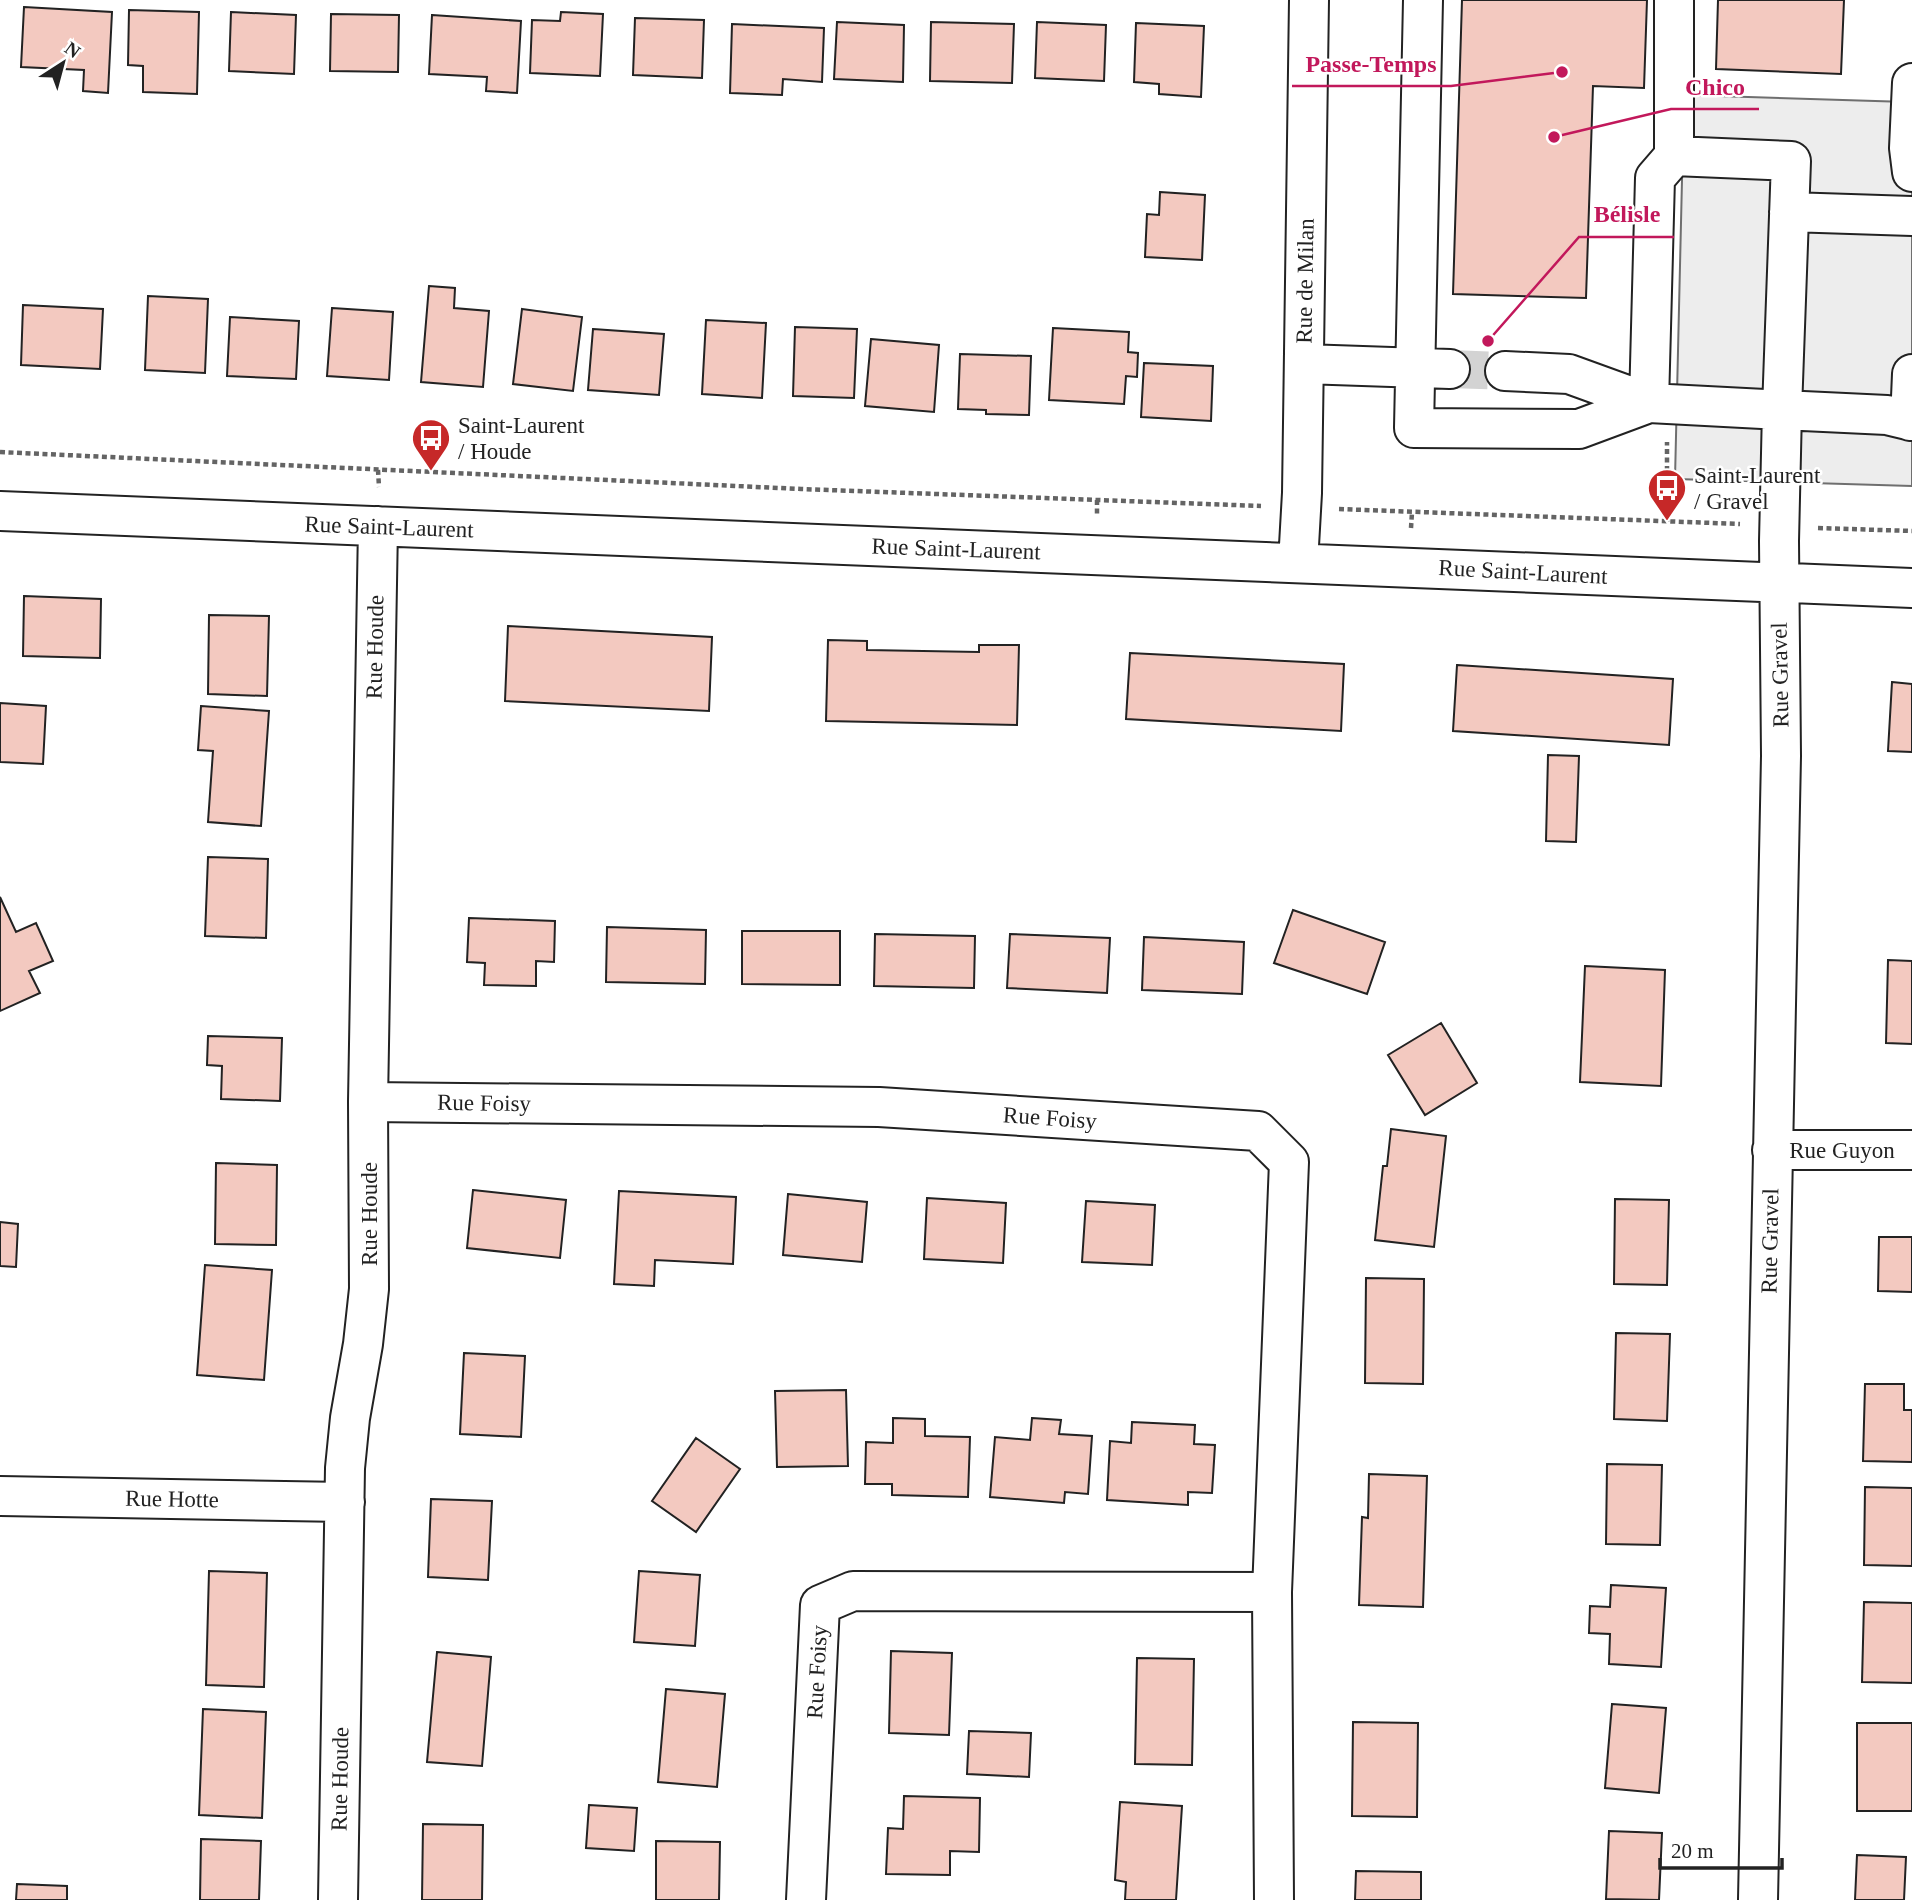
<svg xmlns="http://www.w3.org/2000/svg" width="1912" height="1900" font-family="'Times New Roman',serif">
<rect width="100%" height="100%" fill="#fff"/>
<path fill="#ededed" stroke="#6f6f6f" stroke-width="2" d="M 1684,95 L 1907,102 L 1912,151 L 1912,486 L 1675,479 Z"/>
<path fill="#f3c9c0" stroke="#222" stroke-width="2" d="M 1462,0 L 1647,0 L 1644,88 L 1593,86 L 1586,298 L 1453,294 Z
M 1718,0 L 1844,0 L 1841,74 L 1716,69 Z
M 24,7 L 112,12 L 108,93 L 83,91 L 84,70 L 21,67 Z
M 129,10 L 199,12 L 197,94 L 143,92 L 143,66 L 128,65 Z
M 231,12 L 296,15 L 294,74 L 229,71 Z
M 561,12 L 603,14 L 600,76 L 530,73 L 532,20 L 560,21 Z
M 331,14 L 399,15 L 398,72 L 330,71 Z
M 432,15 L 521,21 L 517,93 L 486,91 L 487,77 L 429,74 Z
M 635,18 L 704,20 L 702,78 L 633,75 Z
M 837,22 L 904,25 L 903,82 L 834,79 Z
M 931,22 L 1014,24 L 1012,83 L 930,81 Z
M 1037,22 L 1106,25 L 1104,81 L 1035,78 Z
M 1136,23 L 1204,26 L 1201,97 L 1159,94 L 1159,84 L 1134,82 Z
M 732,24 L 824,28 L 822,82 L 783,79 L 782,95 L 730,93 Z
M 1160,192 L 1205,195 L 1202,260 L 1145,257 L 1147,214 L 1159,215 Z
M 429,286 L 455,288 L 454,308 L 489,311 L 483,387 L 421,382 Z
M 148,296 L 208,299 L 205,373 L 145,370 Z
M 23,305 L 103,309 L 100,369 L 21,365 Z
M 332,308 L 393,312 L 389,380 L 327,376 Z
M 522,309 L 582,317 L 573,391 L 513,384 Z
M 230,317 L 299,321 L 296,379 L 227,376 Z
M 706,320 L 766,323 L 762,398 L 702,394 Z
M 795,327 L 857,329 L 854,398 L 793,396 Z
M 1053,328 L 1129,332 L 1128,352 L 1138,353 L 1137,377 L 1126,376 L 1124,404 L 1049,400 Z
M 593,329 L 664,334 L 659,395 L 588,390 Z
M 871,339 L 939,345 L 934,412 L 865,406 Z
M 960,354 L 1031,356 L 1029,415 L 986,414 L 986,410 L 958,409 Z
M 1144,363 L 1213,366 L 1211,421 L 1141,417 Z
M 24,596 L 101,599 L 100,658 L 23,656 Z
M 209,615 L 269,616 L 267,696 L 208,694 Z
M 508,626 L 712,637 L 709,711 L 505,701 Z
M 828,640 L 867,641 L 867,650 L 979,652 L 979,645 L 1019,645 L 1017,725 L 826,721 Z
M 1130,653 L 1344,664 L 1341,731 L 1126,719 Z
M 1457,665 L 1673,679 L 1669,745 L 1453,731 Z
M 1892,682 L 1912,684 L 1912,752 L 1888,751 Z
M 0,703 L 46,706 L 43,764 L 0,762 Z
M 201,706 L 269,711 L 261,826 L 208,822 L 213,751 L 198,750 Z
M 1548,755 L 1579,756 L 1576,842 L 1546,841 Z
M 208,857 L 268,859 L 266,938 L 205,936 Z
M 0,897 L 16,932 L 36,923 L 53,961 L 29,971 L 40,993 L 0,1011 Z
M 1293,910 L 1385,942 L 1367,994 L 1274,963 Z
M 469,918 L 555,921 L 554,962 L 536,961 L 536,986 L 484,985 L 485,963 L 467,962 Z
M 607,927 L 706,930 L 705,984 L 606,982 Z
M 742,931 L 840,931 L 840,985 L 742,984 Z
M 875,934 L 975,936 L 974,988 L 874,986 Z
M 1010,934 L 1110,938 L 1107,993 L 1007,988 Z
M 1144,937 L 1244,942 L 1242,994 L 1142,990 Z
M 1888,960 L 1912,961 L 1912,1044 L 1886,1043 Z
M 1585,966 L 1665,970 L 1661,1086 L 1580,1082 Z
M 1441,1023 L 1477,1083 L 1425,1115 L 1388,1055 Z
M 208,1036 L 282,1038 L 280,1101 L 221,1099 L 222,1066 L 207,1065 Z
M 1391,1129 L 1446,1136 L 1434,1247 L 1375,1240 L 1383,1166 L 1387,1166 Z
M 216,1163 L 277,1165 L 276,1245 L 215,1244 Z
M 473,1190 L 566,1200 L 560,1258 L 467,1248 Z
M 619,1191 L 736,1197 L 733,1264 L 655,1260 L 654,1286 L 614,1284 Z
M 788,1194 L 867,1202 L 862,1262 L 783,1255 Z
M 927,1198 L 1006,1203 L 1003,1263 L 924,1259 Z
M 1615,1199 L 1669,1200 L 1667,1285 L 1614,1284 Z
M 1086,1201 L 1155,1205 L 1152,1265 L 1082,1262 Z
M 0,1222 L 18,1224 L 16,1267 L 0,1266 Z
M 1879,1237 L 1912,1237 L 1912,1292 L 1878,1291 Z
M 205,1265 L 272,1270 L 264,1380 L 197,1375 Z
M 1366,1278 L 1424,1279 L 1423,1384 L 1365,1383 Z
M 1616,1333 L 1670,1334 L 1667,1421 L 1614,1419 Z
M 464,1353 L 525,1356 L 521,1437 L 460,1434 Z
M 1865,1384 L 1904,1384 L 1904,1410 L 1912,1410 L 1912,1462 L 1863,1461 Z
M 846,1390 L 848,1466 L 777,1467 L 775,1391 Z
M 893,1418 L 925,1419 L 925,1436 L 970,1437 L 968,1497 L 892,1495 L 892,1484 L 865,1484 L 866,1442 L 893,1443 Z
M 1032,1418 L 1061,1420 L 1059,1434 L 1092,1436 L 1088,1494 L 1065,1492 L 1064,1503 L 990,1497 L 995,1437 L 1030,1440 Z
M 1132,1422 L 1195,1425 L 1194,1444 L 1215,1445 L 1212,1493 L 1188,1492 L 1188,1505 L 1107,1500 L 1110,1441 L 1131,1443 Z
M 696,1438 L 740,1469 L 696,1532 L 652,1501 Z
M 1607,1464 L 1662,1465 L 1660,1545 L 1606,1544 Z
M 1369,1474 L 1427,1476 L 1423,1607 L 1359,1605 L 1362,1517 L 1368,1518 Z
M 1865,1487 L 1912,1488 L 1912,1566 L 1864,1565 Z
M 431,1499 L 492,1501 L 488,1580 L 428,1577 Z
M 209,1571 L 267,1573 L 264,1687 L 206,1685 Z
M 639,1571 L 700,1575 L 695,1646 L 634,1642 Z
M 1611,1585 L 1666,1588 L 1661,1667 L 1609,1664 L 1610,1634 L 1589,1633 L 1590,1606 L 1610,1607 Z
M 1864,1602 L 1912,1603 L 1912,1683 L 1862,1682 Z
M 891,1651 L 952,1653 L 949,1735 L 889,1733 Z
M 437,1652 L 491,1657 L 482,1766 L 427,1762 Z
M 1137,1658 L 1194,1659 L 1192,1765 L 1135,1764 Z
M 666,1689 L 725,1694 L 717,1787 L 658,1782 Z
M 1612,1704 L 1666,1708 L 1659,1793 L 1605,1788 Z
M 203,1709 L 266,1712 L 262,1818 L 199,1815 Z
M 1353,1722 L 1418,1723 L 1417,1817 L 1352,1816 Z
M 1857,1723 L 1912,1723 L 1912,1811 L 1857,1811 Z
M 969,1731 L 1031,1733 L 1029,1777 L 967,1774 Z
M 904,1796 L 980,1798 L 979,1852 L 950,1851 L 950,1875 L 886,1874 L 888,1828 L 903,1829 Z
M 1120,1802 L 1182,1806 L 1176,1900 L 1125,1900 L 1126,1882 L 1115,1880 Z
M 589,1805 L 637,1808 L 634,1851 L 586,1848 Z
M 423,1824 L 483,1825 L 482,1900 L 422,1900 Z
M 1609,1831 L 1662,1833 L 1659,1900 L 1606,1899 Z
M 201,1839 L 261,1841 L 259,1900 L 200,1900 Z
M 656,1841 L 720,1842 L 719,1900 L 656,1900 Z
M 1857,1855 L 1906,1857 L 1904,1900 L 1855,1900 Z
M 1356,1871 L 1421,1872 L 1421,1900 L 1355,1900 Z
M 17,1884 L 67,1886 L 67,1900 L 16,1900 Z"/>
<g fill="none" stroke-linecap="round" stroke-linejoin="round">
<path stroke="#d3d3d3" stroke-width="38" stroke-dasharray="38 19" stroke-linecap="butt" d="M 1450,369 L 1505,371"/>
<g stroke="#222" stroke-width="42">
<path id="minor" d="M 1423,0 L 1414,428 L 1579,429 L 1649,403
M 1674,0 L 1674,156
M 1912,83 L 1909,148 L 1912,172
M 1674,156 L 1791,161 L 1782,410 L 1649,403 L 1655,178 Z
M 1789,212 L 1912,216
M 1304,364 L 1450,369
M 1505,371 L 1569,374 L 1649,403
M 1910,421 L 1912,374
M 0,511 L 1912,588
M 1298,563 L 1302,493 L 1309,0
M 368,1102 L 879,1107 L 1258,1131 L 1289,1162 L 1272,1592 L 1274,1900
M 1772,1150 L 1912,1150
M 0,1496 L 345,1502
M 338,1900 L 345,1468 L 350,1418 L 363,1344 L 369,1289 L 368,1102 L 378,526
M 806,1900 L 820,1605 L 853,1591 L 1272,1592
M 1758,1900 L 1781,756 L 1779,541 L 1782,410 L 1887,415 L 1912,421"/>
</g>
<path stroke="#646464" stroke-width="4.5" stroke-dasharray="5 3.5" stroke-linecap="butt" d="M 0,452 L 801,489 L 1261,506
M 378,470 L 379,487
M 1097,500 L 1097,516
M 1339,509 L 1740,524
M 1667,522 L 1667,442
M 1411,528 L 1412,512
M 1818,528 L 1912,531"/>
<use href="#minor" stroke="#fff" stroke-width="38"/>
</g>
<defs>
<g id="bus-pin" transform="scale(2.0125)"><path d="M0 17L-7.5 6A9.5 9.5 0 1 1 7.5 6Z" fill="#c62828" stroke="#fff"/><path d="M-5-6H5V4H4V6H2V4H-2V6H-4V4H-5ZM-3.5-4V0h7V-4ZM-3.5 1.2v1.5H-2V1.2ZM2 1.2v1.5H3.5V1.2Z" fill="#fff"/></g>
</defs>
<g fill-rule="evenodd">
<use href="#bus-pin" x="431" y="438"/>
<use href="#bus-pin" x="1667" y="488"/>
</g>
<g text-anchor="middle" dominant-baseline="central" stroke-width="5" stroke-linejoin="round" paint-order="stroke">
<g font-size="23" fill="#222" stroke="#fff">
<text transform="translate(1305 281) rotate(-89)">Rue de Milan</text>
<text transform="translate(389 527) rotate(2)">Rue Saint-Laurent</text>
<text transform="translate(956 549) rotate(2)">Rue Saint-Laurent</text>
<text transform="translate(1523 572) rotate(3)">Rue Saint-Laurent</text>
<text transform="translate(375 647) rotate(-89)">Rue Houde</text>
<text transform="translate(1780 675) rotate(-91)">Rue Gravel</text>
<text transform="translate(484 1103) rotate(1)">Rue Foisy</text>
<text transform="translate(1050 1118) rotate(4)">Rue Foisy</text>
<text x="1842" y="1150">Rue Guyon</text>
<text transform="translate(369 1214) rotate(-90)">Rue Houde</text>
<text transform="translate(1770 1241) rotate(-89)">Rue Gravel</text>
<text transform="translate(172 1499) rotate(1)">Rue Hotte</text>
<text transform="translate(817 1672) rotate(-87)">Rue Foisy</text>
<text transform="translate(340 1779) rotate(-89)">Rue Houde</text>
</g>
<g font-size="23" fill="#222" stroke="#fff" text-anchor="start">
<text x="458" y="425">Saint-Laurent<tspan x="458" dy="26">/ Houde</tspan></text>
<text x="1694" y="475">Saint-Laurent<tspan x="1694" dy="26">/ Gravel</tspan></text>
</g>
</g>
<path fill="none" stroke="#c2185b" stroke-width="2.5" d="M1562 72L1451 86H1292M1554 137L1671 109H1759M1488 341L1579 237H1674"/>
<g fill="#c2185b" stroke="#fff" stroke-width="2.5">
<circle cx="1562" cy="72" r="7"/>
<circle cx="1554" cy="137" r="7"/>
<circle cx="1488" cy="341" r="7"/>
</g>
<g font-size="24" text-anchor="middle" font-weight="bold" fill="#c2185b" stroke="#fff" stroke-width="5" stroke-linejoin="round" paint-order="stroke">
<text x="1371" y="72">Passe-Temps</text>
<text x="1715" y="95">Chico</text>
<text x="1627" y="222">Bélisle</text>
</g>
<g transform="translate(63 63) rotate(36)" stroke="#ffffff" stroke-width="5" paint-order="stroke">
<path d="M0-5L12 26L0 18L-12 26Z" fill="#222222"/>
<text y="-10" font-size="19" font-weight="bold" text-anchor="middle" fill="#222222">N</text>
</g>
<path d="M1660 1858v10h122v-10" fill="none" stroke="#222222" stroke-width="3.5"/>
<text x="1671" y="1858" font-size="21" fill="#222222" stroke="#ffffff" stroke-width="5" paint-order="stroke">20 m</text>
</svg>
